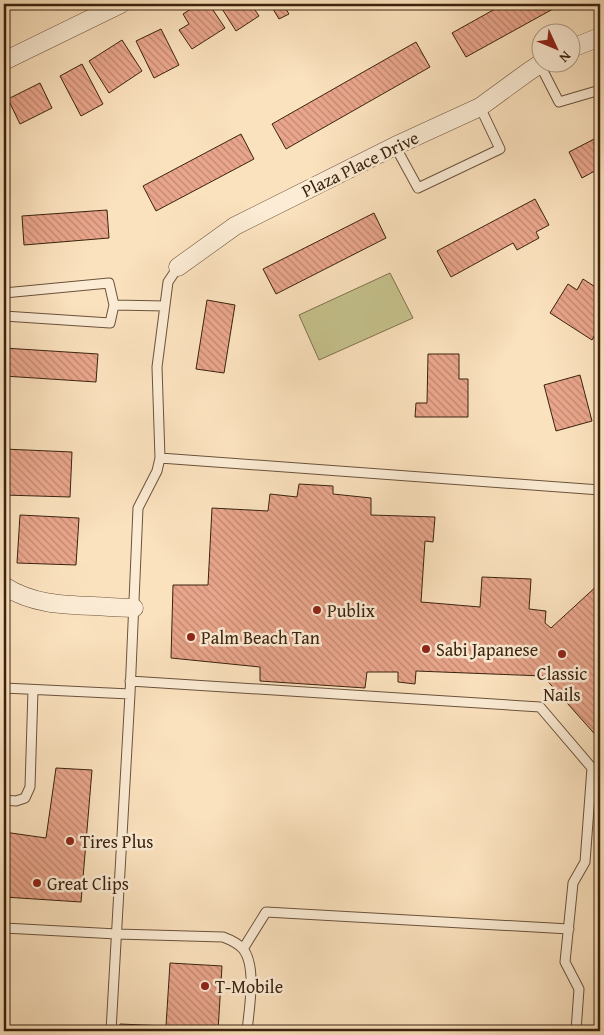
<svg xmlns="http://www.w3.org/2000/svg" width="604" height="1035" font-family="'Gentium Book Plus',serif">
<defs>
<pattern id="building-back-hatch" width="6" height="6" patternUnits="userSpaceOnUse" patternTransform="scale(1.25)"><rect width="6" height="6" fill="#eaa68c"/><path d="M-1 5l2 2M0 0l6 6M5-1l2 2" fill="none" stroke="#bf8771"/></pattern>
</defs>
<rect width="100%" height="100%" fill="#fbe2be"/>
<filter id="stains"><feTurbulence type="fractalNoise" baseFrequency=".004" numOctaves="4"/><feColorMatrix values="0 0 0 0 .2 0 0 0 0 .09 0 0 0 0 .02 0 0 0 .5 -.17"/></filter>
<radialGradient id="worn" r=".72"><stop offset=".6" stop-color="#630" stop-opacity="0"/><stop offset="1" stop-color="#630" stop-opacity=".3"/></radialGradient>
<path fill="#c5c28d" stroke="#80724e" d="M 390,273 L 413,318 L 319,360 L 299,315 Z"/>
<path fill="url(#building-back-hatch)" stroke="#3b220e" d="M 199,4 L 209,4 L 225,28 L 192,49 L 179,30 L 189,24 L 183,14 Z
M 219,4 L 251,4 L 259,16 L 236,31 Z
M 270,4 L 289,4 L 284,6 L 289,14 L 279,19 Z
M 504,4 L 562,4 L 466,57 L 452,33 Z
M 161,29 L 179,65 L 154,78 L 136,41 Z
M 122,40 L 142,71 L 109,93 L 89,61 Z
M 416,42 L 430,67 L 286,149 L 272,124 Z
M 82,64 L 103,104 L 81,116 L 60,76 Z
M 40,83 L 52,108 L 20,124 L 8,99 Z
M 241,134 L 254,159 L 156,211 L 143,186 Z
M 600,136 L 600,168 L 582,178 L 569,152 Z
M 535,199 L 549,225 L 536,232 L 539,238 L 517,250 L 513,243 L 451,277 L 437,251 Z
M 107,210 L 109,238 L 24,245 L 22,216 Z
M 374,213 L 386,238 L 276,294 L 263,269 Z
M 583,279 L 600,290 L 600,308 L 595,316 L 600,319 L 600,326 L 592,340 L 550,313 L 568,284 L 577,290 Z
M 207,300 L 235,305 L 224,373 L 196,369 Z
M 4,348 L 98,354 L 96,382 L 4,376 Z
M 428,354 L 459,354 L 459,379 L 468,379 L 468,417 L 415,417 L 416,403 L 427,403 Z
M 580,375 L 592,421 L 556,431 L 544,385 Z
M 4,449 L 72,452 L 70,497 L 4,495 Z
M 299,484 L 333,486 L 333,494 L 371,498 L 371,515 L 435,517 L 433,542 L 425,541 L 421,602 L 480,607 L 482,577 L 531,579 L 529,609 L 546,611 L 545,623 L 551,628 L 600,583 L 600,740 L 543,676 L 416,671 L 415,684 L 398,682 L 398,672 L 367,672 L 365,688 L 260,681 L 260,667 L 171,658 L 173,585 L 208,585 L 212,508 L 268,511 L 270,494 L 297,497 Z
M 20,515 L 79,518 L 76,565 L 17,563 Z
M 56,768 L 92,770 L 81,902 L 4,897 L 4,832 L 46,838 Z
M 170,963 L 222,966 L 218,1031 L 119,1031 L 120,1024 L 166,1026 Z"/>
<g fill="none" stroke-linecap="round" stroke-linejoin="round">
<g stroke="#6b523a" stroke-width="11">
<path id="service" d="M 540,65 L 559,102 L 600,90
M 395,146 L 418,188 L 500,149 L 480,107
M 4,293 L 109,283 L 114,305 L 110,323 L 4,316
M 114,305 L 165,306
M 160,458 L 600,490
M 130,681 L 540,707 L 592,768 L 585,862 L 573,883 L 565,962 L 579,989 L 576,1031
M 4,688 L 130,694
M 4,800 L 16,801 L 25,798 L 30,787 L 33,690
M 4,928 L 117,934 L 223,937 C 231,940 238,943 243,949 C 257,966 249,1010 247,1031
M 243,949 L 266,912 L 569,929
M 111,1031 L 130,694 L 138,508 L 157,471 L 160,458 L 157,367 L 168,282 L 178,267"/>
</g>
<g stroke="#6b523a" stroke-width="19">
<path id="minor" d="M 572,48 L 600,37
M 4,61 L 121,4
M 178,267 L 235,226 L 395,146 L 480,107 L 528,72 L 543,62
M 4,586 C 32,604 62,605 94,606 C 108,607 120,608 134,608"/>
</g>
<use href="#service" stroke="#fcecd5" stroke-width="9"/>
<use href="#minor" stroke="#fcecd5" stroke-width="18"/>
</g>
<g fill="#8f2418" stroke="#fcecd5" stroke-width="2">
<circle cx="317" cy="610" r="5"/>
<circle cx="191" cy="637" r="5"/>
<circle cx="426" cy="649" r="5"/>
<circle cx="562" cy="654" r="5"/>
<circle cx="70" cy="841" r="5"/>
<circle cx="37" cy="883" r="5"/>
<circle cx="205" cy="986" r="5"/>
</g>
<g text-anchor="middle" dominant-baseline="central" stroke-width="5" stroke-linejoin="round" paint-order="stroke">
<g font-size="18" fill="#3b220e" stroke="#fcecd5">
<text transform="translate(360 164) rotate(-26)">Plaza Place Drive</text>
</g>
<g font-size="18" fill="#3b220e" stroke="#fcecd5" text-anchor="start">
<text x="327" y="610">Publix</text>
<text x="201" y="637">Palm Beach Tan</text>
<text x="436" y="649">Sabi Japanese</text>
<text x="562" y="673" text-anchor="middle">Classic<tspan x="562" dy="21">Nails</tspan></text>
<text x="80" y="841">Tires Plus</text>
<text x="47" y="883">Great Clips</text>
<text x="215" y="986">T-Mobile</text>
</g>
</g>
<rect width="604" height="1035" fill="none" stroke="#fbe2be" stroke-width="20"/>
<rect x="5" y="5" width="594" height="1025" fill="none" stroke="#3b220e" stroke-width="2.5"/>
<rect x="10" y="10" width="584" height="1015" fill="none" stroke="#3b220e"/>
<g transform="translate(556 48) rotate(134)"><circle r="24" fill="#fcecd5" stroke="#af9b85"/>
<path d="M0-4L9 19L0 12L-9 19Z" fill="#8f2418"/>
<text y="-8" font-size="14" font-weight="bold" text-anchor="middle" fill="#3b220e">N</text>
</g>
<rect width="100%" height="100%" filter="url(#stains)"/>
<rect width="100%" height="100%" fill="url(#worn)"/>
</svg>
